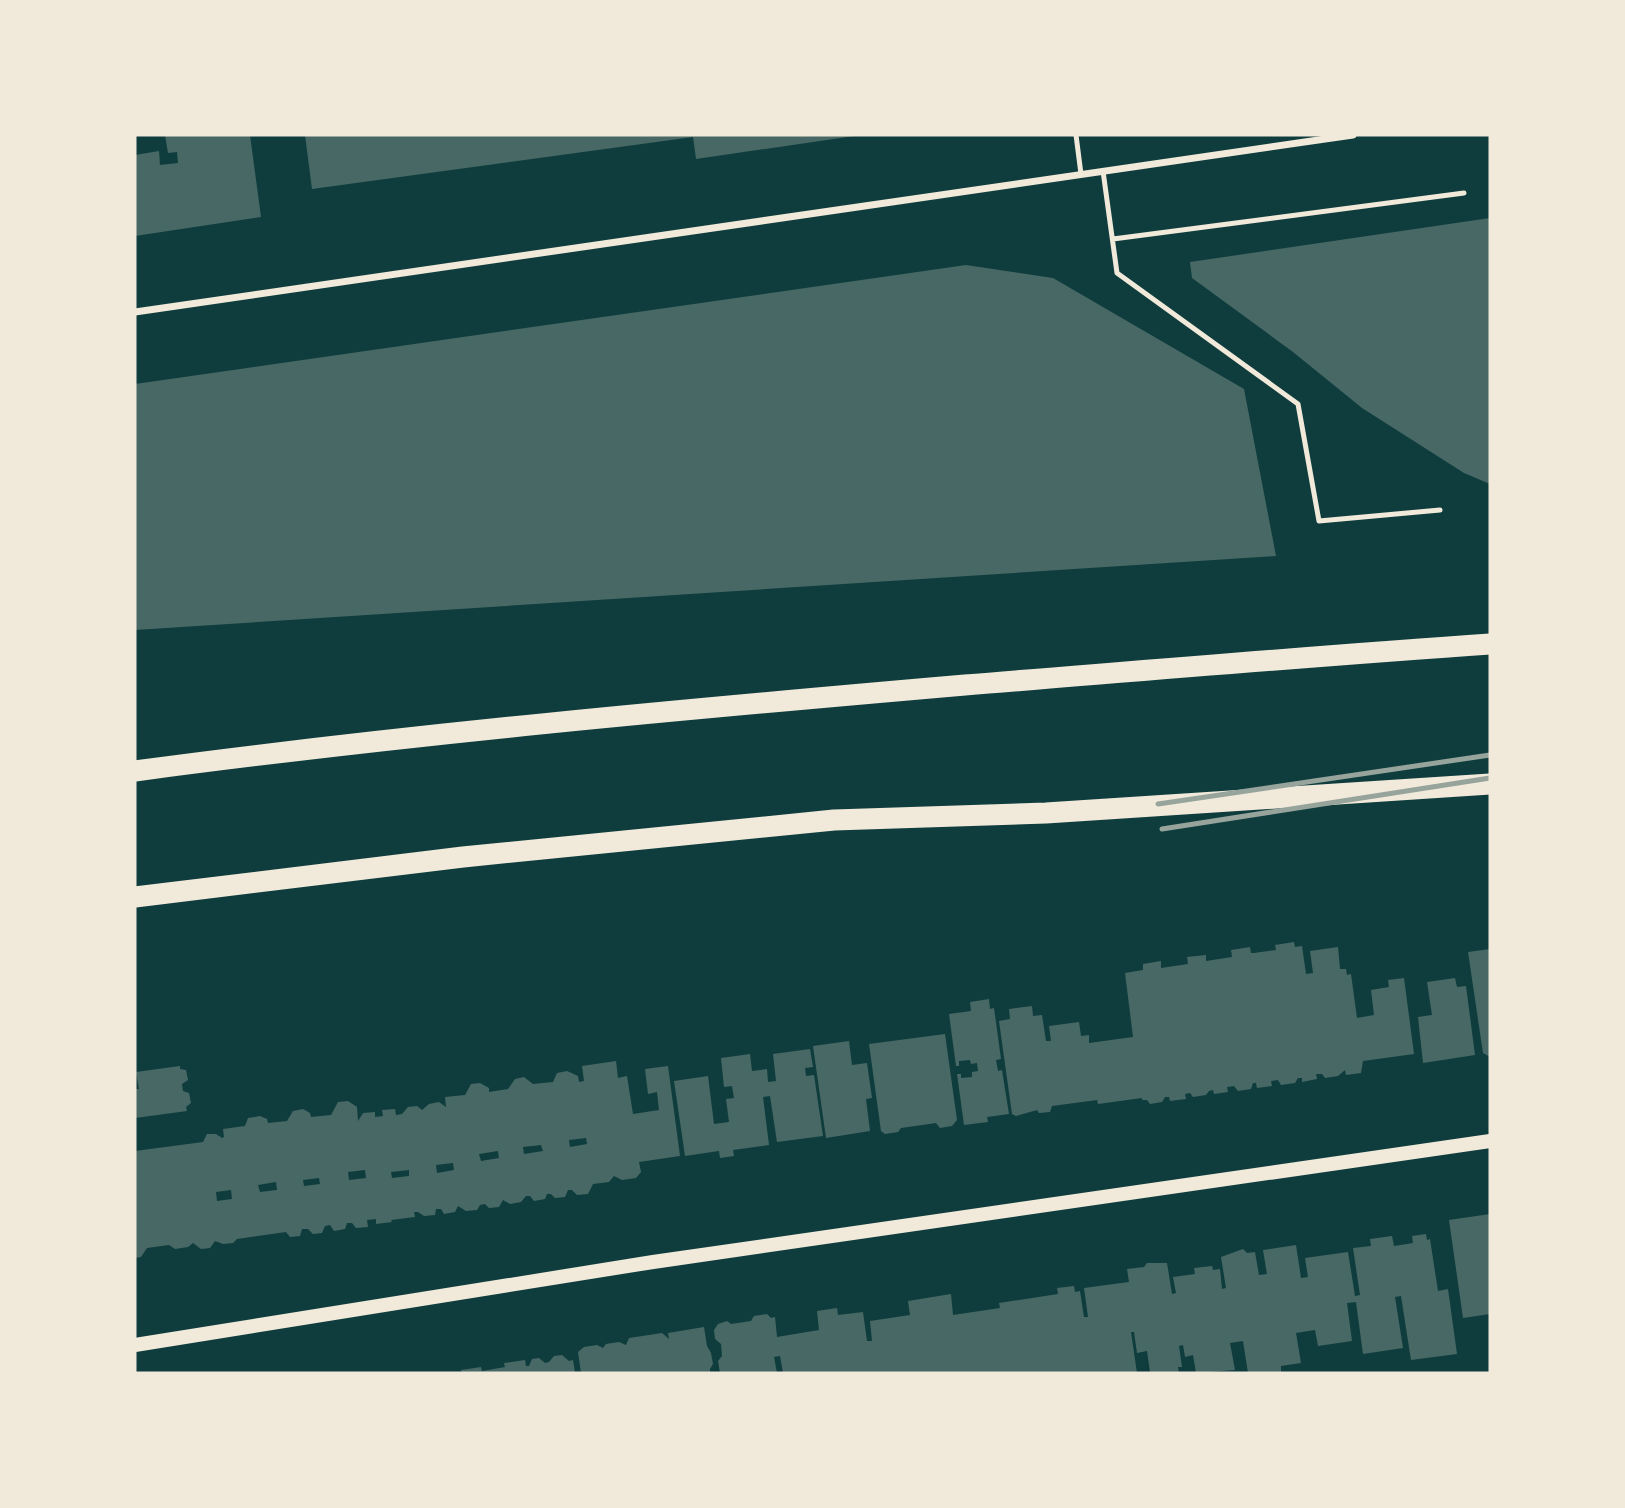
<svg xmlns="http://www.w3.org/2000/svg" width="1625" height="1508" font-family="'Golos Text',sans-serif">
<rect width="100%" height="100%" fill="#0f3d3e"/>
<path fill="#486865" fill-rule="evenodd" d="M 165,135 L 250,135 L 261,217 L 135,236 L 135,155 L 159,151 L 160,165 L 178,163 L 177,152 L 168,153 Z
M 305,135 L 854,135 L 854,136 L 696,159 L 693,137 L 312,189 Z
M 1490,218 L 1490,484 L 1464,473 L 1362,408 L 1293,352 L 1192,278 L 1190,262 Z
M 966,265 L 1053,278 L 1244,389 L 1276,556 L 135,630 L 135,384 Z
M 1294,942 L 1295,947 L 1302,946 L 1306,974 L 1313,973 L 1310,951 L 1338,947 L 1340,969 L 1346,969 L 1347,975 L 1351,974 L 1357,1018 L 1374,1015 L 1371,990 L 1389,987 L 1388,980 L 1404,978 L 1414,1054 L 1363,1061 L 1361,1073 L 1346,1075 L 1345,1070 L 1338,1076 L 1325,1078 L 1322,1074 L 1316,1074 L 1317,1079 L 1302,1082 L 1302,1078 L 1298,1078 L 1295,1083 L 1281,1085 L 1278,1080 L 1271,1081 L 1272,1086 L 1257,1088 L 1256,1083 L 1253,1083 L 1251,1089 L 1238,1091 L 1234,1086 L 1227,1087 L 1228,1092 L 1214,1094 L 1213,1090 L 1209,1091 L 1206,1095 L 1193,1097 L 1190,1093 L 1185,1094 L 1186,1099 L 1170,1101 L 1169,1097 L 1165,1097 L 1162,1102 L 1150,1104 L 1147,1100 L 1142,1100 L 1142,1098 L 1098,1104 L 1097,1100 L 1052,1106 L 1050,1112 L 1039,1113 L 1037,1110 L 1016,1116 L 1012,1114 L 999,1021 L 1010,1019 L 1009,1009 L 1032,1006 L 1033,1016 L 1042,1015 L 1046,1041 L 1051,1041 L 1049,1026 L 1079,1022 L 1081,1036 L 1089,1035 L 1089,1043 L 1133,1037 L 1125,973 L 1143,970 L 1143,964 L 1161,961 L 1161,968 L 1188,964 L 1187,957 L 1206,955 L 1206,961 L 1232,957 L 1231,950 L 1250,947 L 1251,953 L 1254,953 L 1276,950 L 1275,945 Z
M 1490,949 L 1490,1057 L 1483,1053 L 1468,952 Z
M 1455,978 L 1457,987 L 1466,986 L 1475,1055 L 1423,1063 L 1418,1017 L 1432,1015 L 1427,982 Z
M 989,999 L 990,1009 L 994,1008 L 1001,1059 L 996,1060 L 998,1071 L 1002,1070 L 1009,1114 L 987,1117 L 988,1122 L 964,1125 L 957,1074 L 961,1074 L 961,1078 L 972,1077 L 972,1072 L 978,1071 L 977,1063 L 971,1064 L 970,1060 L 959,1061 L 959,1066 L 956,1066 L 949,1014 L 971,1011 L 970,1002 Z
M 945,1034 L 957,1120 L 952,1126 L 940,1128 L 936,1123 L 901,1128 L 898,1132 L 885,1134 L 881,1131 L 869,1044 Z
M 849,1041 L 852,1065 L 867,1063 L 872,1098 L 866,1099 L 870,1131 L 826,1138 L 813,1046 Z
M 810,1049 L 813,1067 L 805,1068 L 806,1076 L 814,1075 L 823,1136 L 777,1142 L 770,1096 L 763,1097 L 769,1145 L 733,1150 L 734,1156 L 720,1158 L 719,1151 L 685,1156 L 674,1081 L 708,1076 L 714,1124 L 729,1122 L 726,1099 L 734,1098 L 732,1086 L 724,1087 L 721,1058 L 750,1054 L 752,1071 L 767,1069 L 768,1082 L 776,1081 L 773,1054 Z
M 616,1061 L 618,1078 L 627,1076 L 633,1114 L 659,1110 L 657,1092 L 648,1094 L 645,1069 L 668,1066 L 680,1156 L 639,1162 L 641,1172 L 636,1178 L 622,1180 L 614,1176 L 609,1182 L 593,1184 L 588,1194 L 577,1195 L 572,1190 L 568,1190 L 565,1197 L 555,1198 L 551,1194 L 547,1194 L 545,1199 L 534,1201 L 530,1196 L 526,1196 L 521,1202 L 510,1204 L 503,1200 L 499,1207 L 489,1208 L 485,1204 L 480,1205 L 477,1210 L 466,1211 L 458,1206 L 455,1212 L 444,1214 L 441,1209 L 436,1209 L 435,1215 L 424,1216 L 418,1212 L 414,1212 L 415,1217 L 391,1220 L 392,1222 L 376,1224 L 376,1219 L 367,1220 L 368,1227 L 356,1228 L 352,1223 L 347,1223 L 345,1229 L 334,1231 L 330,1225 L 325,1226 L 322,1233 L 313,1234 L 308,1229 L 302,1229 L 300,1236 L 290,1237 L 286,1232 L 237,1239 L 233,1243 L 223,1244 L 215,1241 L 210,1248 L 201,1249 L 193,1243 L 188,1247 L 175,1249 L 169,1245 L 147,1248 L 141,1257 L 135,1258 L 135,1151 L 203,1142 L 207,1134 L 216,1134 L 222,1138 L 224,1137 L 223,1129 L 245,1126 L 248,1118 L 260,1116 L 267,1119 L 268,1123 L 287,1121 L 293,1111 L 303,1109 L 310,1113 L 311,1117 L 331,1115 L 338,1102 L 348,1101 L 357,1107 L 358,1121 L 363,1113 L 375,1112 L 375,1117 L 383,1116 L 382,1110 L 395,1109 L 396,1115 L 402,1114 L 408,1107 L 417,1106 L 422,1110 L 429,1104 L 439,1102 L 446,1107 L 445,1097 L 465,1095 L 471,1084 L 480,1083 L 489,1088 L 489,1092 L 508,1089 L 515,1079 L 524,1077 L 533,1084 L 553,1082 L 557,1073 L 567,1071 L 578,1076 L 579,1082 L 584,1081 L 582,1066 ZM 586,1138 L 587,1144 L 570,1147 L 569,1140 ZM 541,1145 L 543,1151 L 524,1154 L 523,1147 ZM 498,1151 L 499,1158 L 481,1161 L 479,1154 ZM 453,1163 L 454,1170 L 437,1173 L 436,1165 ZM 365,1170 L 366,1178 L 349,1180 L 348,1172 ZM 409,1170 L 409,1176 L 392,1178 L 391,1172 ZM 319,1178 L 320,1184 L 304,1186 L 303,1180 ZM 276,1182 L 277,1190 L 260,1192 L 258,1185 ZM 231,1190 L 232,1199 L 217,1201 L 216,1192 Z
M 180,1066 L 180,1069 L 186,1070 L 188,1080 L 182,1084 L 183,1091 L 189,1093 L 191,1103 L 186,1107 L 187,1111 L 135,1118 L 135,1089 L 139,1089 L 136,1072 Z
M 1490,1214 L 1490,1314 L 1463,1318 L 1449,1220 Z
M 1426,1234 L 1427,1240 L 1430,1239 L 1438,1291 L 1448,1289 L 1457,1354 L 1411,1360 L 1401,1296 L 1395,1297 L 1403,1348 L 1363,1354 L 1356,1302 L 1347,1303 L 1352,1341 L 1318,1346 L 1315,1330 L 1296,1333 L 1301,1363 L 1281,1366 L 1281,1372 L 1273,1373 L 1248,1373 L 1243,1341 L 1230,1343 L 1235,1370 L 1196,1373 L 1193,1355 L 1185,1357 L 1183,1345 L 1179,1346 L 1182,1367 L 1178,1367 L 1179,1373 L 1150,1372 L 1147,1351 L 1137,1353 L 1134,1332 L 1131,1332 L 1137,1373 L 783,1373 L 780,1356 L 774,1357 L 777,1373 L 720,1373 L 718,1361 L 722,1356 L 721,1344 L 715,1339 L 714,1330 L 718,1324 L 727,1321 L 731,1324 L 751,1321 L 754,1316 L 767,1314 L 771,1318 L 775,1317 L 777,1337 L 819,1330 L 817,1311 L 837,1308 L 838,1315 L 863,1312 L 867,1341 L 872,1341 L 870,1321 L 910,1315 L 908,1301 L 951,1294 L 953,1315 L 1000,1308 L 999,1303 L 1058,1294 L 1057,1288 L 1074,1286 L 1075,1292 L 1080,1291 L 1084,1317 L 1088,1317 L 1084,1288 L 1129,1282 L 1127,1269 L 1144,1267 L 1147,1263 L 1167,1263 L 1172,1294 L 1176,1293 L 1173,1277 L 1195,1274 L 1194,1268 L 1212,1266 L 1213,1270 L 1220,1269 L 1222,1289 L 1226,1288 L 1221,1257 L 1243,1249 L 1247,1253 L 1255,1252 L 1259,1275 L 1267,1274 L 1263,1250 L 1296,1245 L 1301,1278 L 1308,1277 L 1305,1258 L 1348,1252 L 1355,1296 L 1360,1295 L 1353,1248 L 1371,1246 L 1370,1239 L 1392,1236 L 1394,1246 L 1413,1243 L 1412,1236 Z
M 704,1327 L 707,1346 L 711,1353 L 713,1364 L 710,1369 L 710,1373 L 581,1373 L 578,1352 L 584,1347 L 597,1345 L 603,1348 L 606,1344 L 619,1342 L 626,1345 L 629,1338 L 662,1333 L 669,1339 L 668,1333 Z
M 562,1355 L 569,1361 L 573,1360 L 575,1373 L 461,1373 L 461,1370 L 481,1367 L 482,1371 L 505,1367 L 504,1363 L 525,1360 L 526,1366 L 529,1366 L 532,1359 L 539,1358 L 545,1363 L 549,1362 L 554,1356 Z"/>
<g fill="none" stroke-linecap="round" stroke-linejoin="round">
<path stroke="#f1e9da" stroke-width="5" d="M 1076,135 L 1081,174
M 1103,171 L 1117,273 L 1298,404 L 1319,521 L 1440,510
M 1113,239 L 1464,193"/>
<path stroke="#f1e9da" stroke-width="7" d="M 135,312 L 1353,135"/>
<path stroke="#f1e9da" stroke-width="14" d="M 135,1345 L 653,1262 L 1490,1141"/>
<path stroke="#f1e9da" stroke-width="21" d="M 135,771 C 411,734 688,709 965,685 C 1140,671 1315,656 1490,644
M 135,897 L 463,857 L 834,820 L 1046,813 L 1490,784"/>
<path stroke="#97a49c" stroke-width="5" d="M 1158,804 L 1490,755
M 1162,829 L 1490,778"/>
</g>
<rect width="1625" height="1508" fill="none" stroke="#f1e9da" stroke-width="273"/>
</svg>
